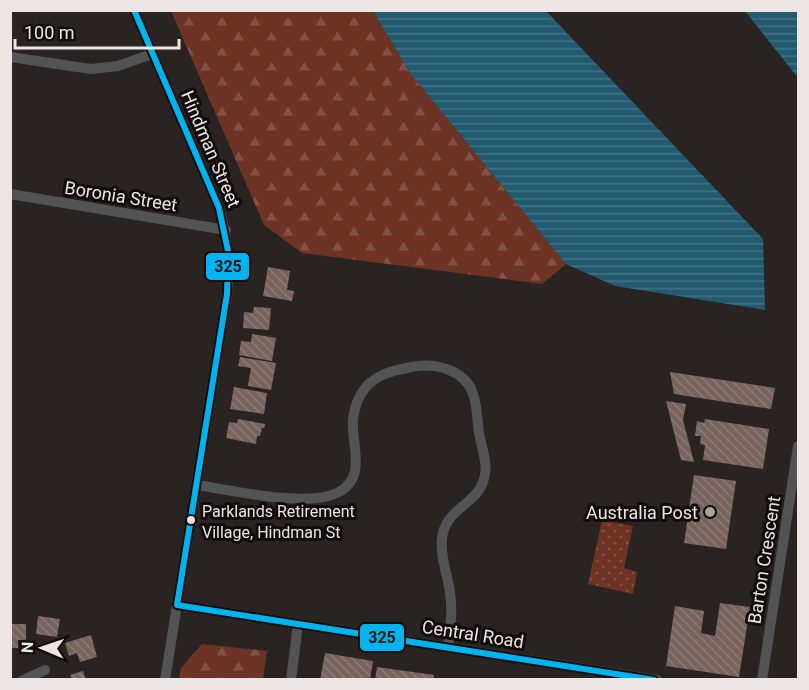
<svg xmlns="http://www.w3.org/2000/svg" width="809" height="690" font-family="Roboto,sans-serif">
<defs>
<pattern id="forest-firs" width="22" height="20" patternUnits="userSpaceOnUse" patternTransform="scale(1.5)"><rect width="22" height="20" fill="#6d3425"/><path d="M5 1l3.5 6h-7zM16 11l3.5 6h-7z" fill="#825144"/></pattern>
<pattern id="garden-dots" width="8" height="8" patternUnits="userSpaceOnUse" patternTransform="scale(1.5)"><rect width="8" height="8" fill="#6d3425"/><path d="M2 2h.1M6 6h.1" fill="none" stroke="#825144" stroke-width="1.8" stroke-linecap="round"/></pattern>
<pattern id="water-rules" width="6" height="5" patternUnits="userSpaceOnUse" patternTransform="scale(1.5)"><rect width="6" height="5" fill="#225b70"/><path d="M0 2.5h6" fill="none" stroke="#427284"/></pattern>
<pattern id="building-back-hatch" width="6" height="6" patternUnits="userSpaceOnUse" patternTransform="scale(1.5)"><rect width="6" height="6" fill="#78635e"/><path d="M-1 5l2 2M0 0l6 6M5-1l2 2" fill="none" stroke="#8b7975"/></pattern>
</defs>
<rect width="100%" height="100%" fill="#292322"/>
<path fill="url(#forest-firs)" d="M 171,11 L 373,11 L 410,73 L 566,264 L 542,284 L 302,253 L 264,225 Z
M 202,644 L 267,651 L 263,679 L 179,679 L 181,668 Z"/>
<path fill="url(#garden-dots)" d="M 602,520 L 633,526 L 624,568 L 637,572 L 633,594 L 588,584 Z"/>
<path fill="url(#water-rules)" d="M 373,11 L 546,11 L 763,239 L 765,310 L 615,286 L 566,264 L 410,73 Z
M 745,11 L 798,11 L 798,78 Z"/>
<path fill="url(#building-back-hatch)" d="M 268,267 L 290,271 L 287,290 L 294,291 L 292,301 L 263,296 Z
M 254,307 L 271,308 L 269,330 L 243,328 L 244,312 L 253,313 Z
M 252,334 L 276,338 L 272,361 L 239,355 L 241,341 L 251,342 Z
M 240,357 L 276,363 L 271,390 L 248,386 L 251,368 L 238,366 Z
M 670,372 L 775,388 L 771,409 L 674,394 Z
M 234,387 L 267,393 L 264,414 L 230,409 Z
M 666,401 L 686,404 L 683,420 L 694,462 L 681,460 Z
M 238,419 L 265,424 L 264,428 L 262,428 L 260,436 L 257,436 L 256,444 L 226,438 L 229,422 L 237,423 Z
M 705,419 L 769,429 L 763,469 L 703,460 L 705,445 L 700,444 L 701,436 L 695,436 L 697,421 L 704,423 Z
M 694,475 L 736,481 L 726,549 L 684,543 Z
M 720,603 L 750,607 L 739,677 L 666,666 L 675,606 L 704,611 L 701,633 L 715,636 Z
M 38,616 L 60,619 L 57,637 L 36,634 Z
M 10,624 L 26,624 L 26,640 L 18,640 L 18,648 L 10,648 Z
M 91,635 L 97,657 L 80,662 L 77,653 L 69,656 L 65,643 Z
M 325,653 L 373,661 L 370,680 L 320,680 Z
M 377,667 L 434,675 L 433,680 L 375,680 Z
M 83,671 L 86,680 L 72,680 L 70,675 Z"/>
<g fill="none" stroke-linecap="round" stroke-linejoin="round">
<path stroke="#535354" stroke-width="10" d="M 134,10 L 219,208 C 228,237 230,264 227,294 L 165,680
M 10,57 L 91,69 L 118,66 L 152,54
M 10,194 L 226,230
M 197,485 C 232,490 305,508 337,493 C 368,478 351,445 353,419 C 354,411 357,401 361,394 C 372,375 391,371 411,367 C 436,362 467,370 474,397 C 478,411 477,425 480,438 C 483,453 489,467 483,482 C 475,505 444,510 442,539 C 440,558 448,575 450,593 C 453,611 450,629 448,647
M 177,605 L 657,680
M 23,680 L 45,670
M 291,680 L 298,624
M 762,680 L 798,446"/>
<g stroke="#110c0b" stroke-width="10">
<path id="bus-1" d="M 134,10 L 219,208 L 228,251 L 227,294 L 177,605 L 654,680"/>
</g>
<use href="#bus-1" stroke="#00b5ef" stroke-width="6"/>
</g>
<circle fill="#a8a19f" stroke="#110c0b" stroke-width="2" cx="710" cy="512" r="6"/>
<circle fill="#ece5e3" stroke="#110c0b" stroke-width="2" cx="191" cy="520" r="5"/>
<g text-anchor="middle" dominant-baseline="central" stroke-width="6" stroke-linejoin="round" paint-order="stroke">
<g font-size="16" fill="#ece5e3" stroke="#110c0b" text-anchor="start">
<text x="202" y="511">Parklands Retirement<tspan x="202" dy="21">Village, Hindman St</tspan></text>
</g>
<g font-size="18" fill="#ece5e3" stroke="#110c0b">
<text transform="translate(211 149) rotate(67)">Hindman Street</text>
<text transform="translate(121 196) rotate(9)">Boronia Street</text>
<text transform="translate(764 560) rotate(-81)">Barton Crescent</text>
<text transform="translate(473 634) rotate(9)">Central Road</text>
</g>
<g font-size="18" fill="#ece5e3" stroke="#110c0b" text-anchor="end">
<text x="698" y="512">Australia Post</text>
</g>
</g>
<g stroke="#110c0b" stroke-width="2">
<rect x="205" y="252" width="45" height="29" rx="6" fill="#00b5ef"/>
<rect x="359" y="623" width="46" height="29" rx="6" fill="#00b5ef"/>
</g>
<g font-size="16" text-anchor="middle" font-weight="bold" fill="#111">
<text x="228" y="272">325</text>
<text x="382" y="643">325</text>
</g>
<rect width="809" height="690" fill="none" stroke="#ece5e3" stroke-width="24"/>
<g transform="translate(42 648) rotate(272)" stroke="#110c0b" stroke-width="4.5" paint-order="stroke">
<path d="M0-4.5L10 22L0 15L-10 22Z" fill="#ece5e3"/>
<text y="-9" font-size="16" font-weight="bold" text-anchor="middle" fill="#ece5e3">N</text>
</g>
<path d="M15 39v9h164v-9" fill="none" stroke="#ece5e3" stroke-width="3"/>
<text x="24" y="39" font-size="18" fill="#ece5e3" stroke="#110c0b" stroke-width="4.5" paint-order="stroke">100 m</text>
</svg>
